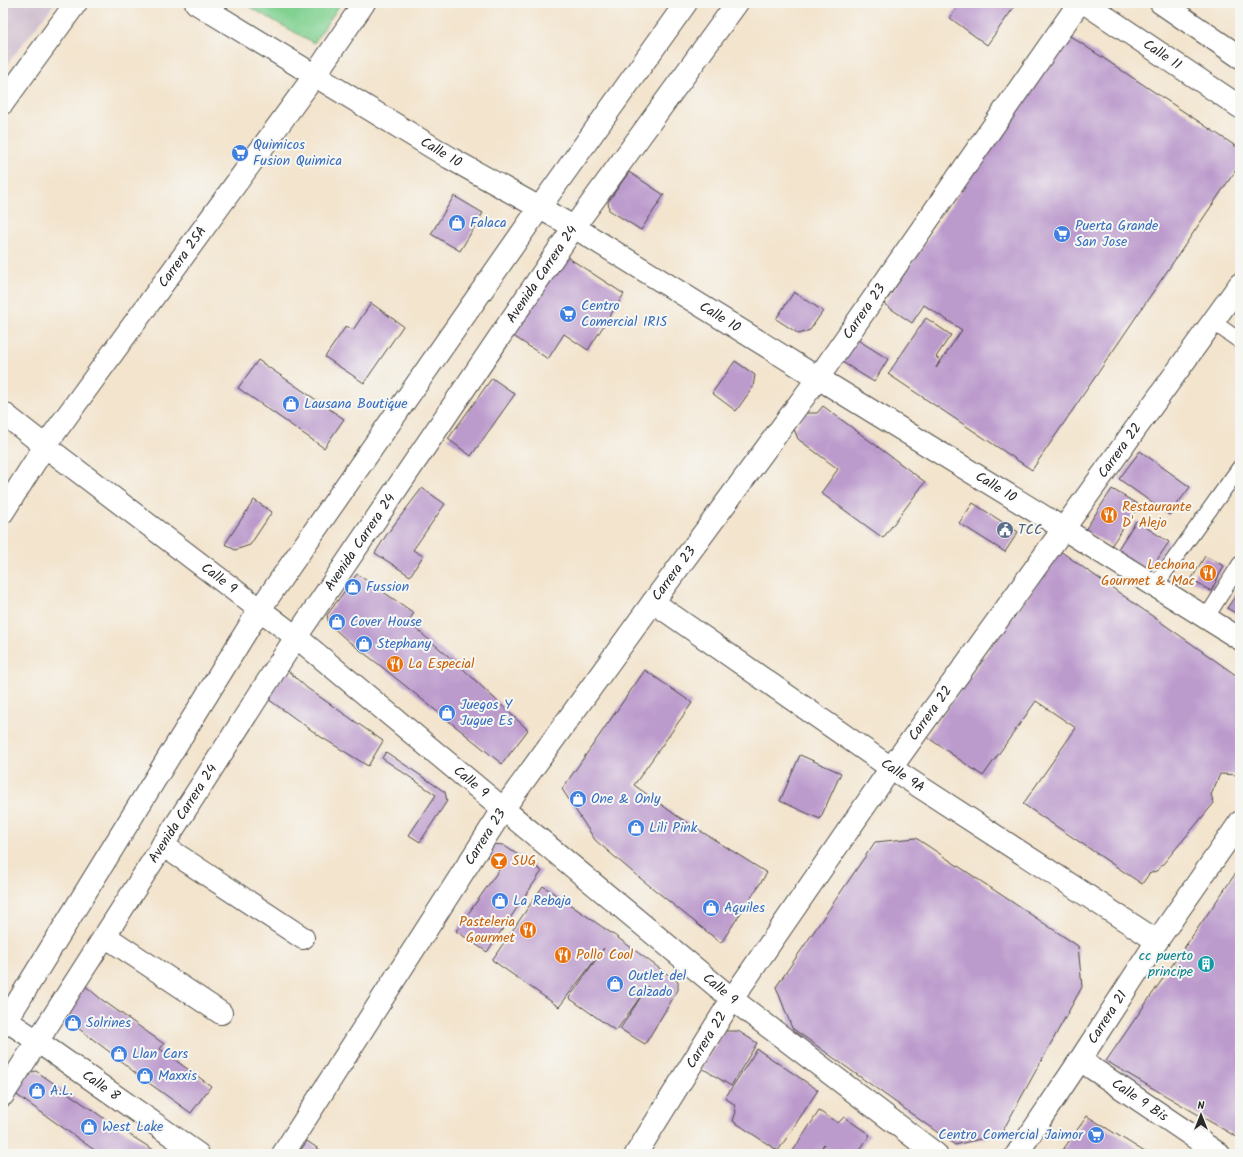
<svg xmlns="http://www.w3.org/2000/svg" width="1243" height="1157" font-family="Kalam,sans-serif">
<rect width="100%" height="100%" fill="#f6f6f2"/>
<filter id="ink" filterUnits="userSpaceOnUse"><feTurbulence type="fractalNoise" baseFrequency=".025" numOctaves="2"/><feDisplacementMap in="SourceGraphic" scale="8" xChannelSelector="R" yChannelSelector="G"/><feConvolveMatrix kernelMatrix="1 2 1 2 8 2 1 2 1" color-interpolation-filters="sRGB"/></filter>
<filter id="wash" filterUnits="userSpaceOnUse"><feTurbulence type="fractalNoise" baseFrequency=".012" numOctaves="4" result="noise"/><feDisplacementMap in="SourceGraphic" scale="16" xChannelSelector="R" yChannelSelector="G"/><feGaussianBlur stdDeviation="0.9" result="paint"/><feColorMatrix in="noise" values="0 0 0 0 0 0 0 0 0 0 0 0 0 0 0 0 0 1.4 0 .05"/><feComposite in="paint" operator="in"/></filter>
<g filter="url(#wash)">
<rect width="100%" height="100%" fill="#f3e4cd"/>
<path fill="#cfbdce" d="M 3,3 L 55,3 L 3,69 Z"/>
<path fill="#81d191" stroke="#567e5e" d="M 242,3 L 341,3 L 314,43 Z"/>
<g id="blocks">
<path fill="#bb9acc" d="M 960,3 L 1017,3 L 987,45 L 950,18 Z
M 1067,34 L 1240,149 L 1240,164 L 1032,470 L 888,374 L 926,318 L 951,335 L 936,357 L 940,360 L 936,368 L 962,330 L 924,305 L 912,323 L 884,304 Z
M 629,172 L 664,195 L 641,230 L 609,210 L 608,202 Z
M 454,196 L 483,213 L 460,251 L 431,234 Z
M 564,255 L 624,294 L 588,350 L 564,334 L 548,359 L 512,335 Z
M 794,292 L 823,311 L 810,330 L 799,334 L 776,319 Z
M 371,303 L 403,326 L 364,383 L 325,357 L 346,326 L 353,330 Z
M 853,337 L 888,359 L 874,382 L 839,360 Z
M 258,360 L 344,419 L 324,448 L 238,388 Z
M 735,361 L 755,375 L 753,387 L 736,411 L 712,393 Z
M 492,378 L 515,394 L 471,456 L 448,439 Z
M 823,406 L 925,482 L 883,538 L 821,493 L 838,469 L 798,439 L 794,429 L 805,413 L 817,413 Z
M 1140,451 L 1190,487 L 1169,515 L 1119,479 Z
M 422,488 L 445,504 L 413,550 L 423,556 L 410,576 L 375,553 L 387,534 Z
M 1112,489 L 1139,505 L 1111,546 L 1085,530 Z
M 254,500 L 272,512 L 250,545 L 235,550 L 225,544 Z
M 973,503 L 1018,532 L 1005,552 L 959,523 Z
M 1136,521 L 1169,542 L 1148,573 L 1116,552 Z
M 1060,551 L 1240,678 L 1240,775 L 1220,774 L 1211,795 L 1214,803 L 1158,870 L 1149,874 L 1142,884 L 1023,804 L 1076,728 L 1036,701 L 983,776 L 927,737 Z
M 1205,556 L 1224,566 L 1211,591 L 1191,580 Z
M 357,574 L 414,613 L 408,622 L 460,666 L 528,730 L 502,764 L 377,663 L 348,641 L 329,624 L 327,615 Z
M 1240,589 L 1240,616 L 1227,608 Z
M 287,670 L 307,688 L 383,741 L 368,766 L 321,737 L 268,699 Z
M 645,670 L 692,703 L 634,785 L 677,816 L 767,873 L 721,943 L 635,874 L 595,840 L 562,789 Z
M 386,752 L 445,792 L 447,801 L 420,842 L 409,835 L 436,795 L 382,758 Z
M 800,755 L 841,773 L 820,819 L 780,801 Z
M 916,838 L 1078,946 L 1082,987 L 1001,1134 L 955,1145 L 792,1028 L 776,987 L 875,842 Z
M 493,844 L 503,845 L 542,871 L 487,952 L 456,931 L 501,867 L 485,855 Z
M 1240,867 L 1240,1139 L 1106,1061 Z
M 543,886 L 614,935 L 678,982 L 678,990 L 645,1044 L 620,1029 L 648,986 L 616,1031 L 569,998 L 604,948 L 559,1007 L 492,960 Z
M 83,984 L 101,999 L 164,1044 L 160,1049 L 211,1086 L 191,1113 L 139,1076 L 111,1053 L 66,1019 L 64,1013 Z
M 724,1031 L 738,1031 L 757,1043 L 731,1086 L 702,1068 Z
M 757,1049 L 818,1090 L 778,1151 L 733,1121 L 736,1112 L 734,1104 L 725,1098 Z
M 36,1071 L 108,1121 L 160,1154 L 100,1154 L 14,1093 L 28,1073 Z
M 819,1111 L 838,1123 L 844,1117 L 870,1135 L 857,1154 L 819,1154 L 824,1144 L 818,1154 L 791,1154 Z
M 1087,1116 L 1148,1154 L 1060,1154 Z
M 307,1141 L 326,1154 L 298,1154 Z"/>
</g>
</g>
<g filter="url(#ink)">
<use href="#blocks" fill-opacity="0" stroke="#494743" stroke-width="1"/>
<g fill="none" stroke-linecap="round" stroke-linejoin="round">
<g stroke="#494743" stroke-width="17">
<path id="service" d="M 1213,322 L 1240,341
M 1155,586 L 1240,467
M 1206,618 L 1240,564"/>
</g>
<g stroke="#494743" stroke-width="24">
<path id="pedestrian" d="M 162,845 L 303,938
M 105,936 L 221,1013"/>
</g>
<g stroke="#494743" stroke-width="24">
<g id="minor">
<path id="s1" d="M 196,3 L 450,158 L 574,227 L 818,378 L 1064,529 L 1240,639"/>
<path id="s2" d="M 1085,3 L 1240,107"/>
<path d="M 1161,3 L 1240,57"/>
<path d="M 3,103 L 76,3"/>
<path id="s3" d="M 3,413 L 45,446 L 300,640 L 732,999 L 936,1154"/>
<path id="s4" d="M 3,512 L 45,446 L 315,75 L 364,3"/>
<path id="s5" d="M 653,602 L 891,768 L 1157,941"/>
<path id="s6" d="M 1080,1060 L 1219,1154"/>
<path id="s7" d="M 283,1154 L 504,808 L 653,602 L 818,378 L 1079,3"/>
<path id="s8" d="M 636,1154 L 732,999 L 891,768 L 1240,284"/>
<path id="s9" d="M 1017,1154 L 1080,1060 L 1157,941 L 1240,822"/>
</g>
</g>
<g stroke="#494743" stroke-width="24">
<g id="tertiary">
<path id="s10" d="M 3,1018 L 37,1041 L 198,1154"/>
</g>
</g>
<g stroke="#494743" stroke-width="24">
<g id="secondary">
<path d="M 3,1026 L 260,609 L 540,207 L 686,3"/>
<path id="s11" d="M 3,1095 L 296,637 L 574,227 L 737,3"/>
</g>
</g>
<use href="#service" stroke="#fff" stroke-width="15"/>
<use href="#pedestrian" stroke="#fff" stroke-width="22"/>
<use href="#minor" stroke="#fff" stroke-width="22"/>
<use href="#tertiary" stroke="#fff" stroke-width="22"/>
<use href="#secondary" stroke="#fff" stroke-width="22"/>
</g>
</g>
<defs>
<g id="supermarket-disc" transform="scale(0.9)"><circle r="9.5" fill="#3f7fe0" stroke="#f6f6f2"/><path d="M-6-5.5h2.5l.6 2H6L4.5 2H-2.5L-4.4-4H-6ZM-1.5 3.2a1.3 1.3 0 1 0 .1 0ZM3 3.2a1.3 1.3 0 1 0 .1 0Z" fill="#fff"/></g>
<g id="shop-disc" transform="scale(0.9)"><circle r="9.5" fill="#3f7fe0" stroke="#f6f6f2"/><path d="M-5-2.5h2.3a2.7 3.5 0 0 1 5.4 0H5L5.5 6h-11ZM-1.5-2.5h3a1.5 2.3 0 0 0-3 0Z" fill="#fff"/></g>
<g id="restaurant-disc" transform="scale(0.9)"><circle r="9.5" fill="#e8710a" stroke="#f6f6f2"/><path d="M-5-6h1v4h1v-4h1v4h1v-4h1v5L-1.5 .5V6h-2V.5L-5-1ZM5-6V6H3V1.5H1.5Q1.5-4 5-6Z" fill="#fff"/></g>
<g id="civic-disc" transform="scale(0.9)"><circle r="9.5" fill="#5c6f8a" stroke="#f6f6f2"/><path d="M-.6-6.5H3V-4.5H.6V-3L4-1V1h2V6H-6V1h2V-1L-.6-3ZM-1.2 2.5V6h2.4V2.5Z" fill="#fff"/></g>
<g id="bar-disc" transform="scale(0.9)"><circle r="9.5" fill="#e8710a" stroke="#f6f6f2"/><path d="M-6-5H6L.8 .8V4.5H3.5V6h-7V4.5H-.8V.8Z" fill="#fff"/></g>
<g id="building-disc" transform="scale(0.9)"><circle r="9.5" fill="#0f9aa8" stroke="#f6f6f2"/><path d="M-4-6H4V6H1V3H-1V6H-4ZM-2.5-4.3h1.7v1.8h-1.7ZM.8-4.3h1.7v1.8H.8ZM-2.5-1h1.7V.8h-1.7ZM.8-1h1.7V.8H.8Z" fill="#fff"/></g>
</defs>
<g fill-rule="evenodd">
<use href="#supermarket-disc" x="240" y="153"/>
<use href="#shop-disc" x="457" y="223"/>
<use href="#supermarket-disc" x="1062" y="234"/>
<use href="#supermarket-disc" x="568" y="314"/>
<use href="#shop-disc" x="291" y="404"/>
<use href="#restaurant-disc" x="1109" y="515"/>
<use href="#civic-disc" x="1005" y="530"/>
<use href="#restaurant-disc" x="1208" y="573"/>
<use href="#shop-disc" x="353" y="587"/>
<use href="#shop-disc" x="337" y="622"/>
<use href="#shop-disc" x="364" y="644"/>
<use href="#restaurant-disc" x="395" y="664"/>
<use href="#shop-disc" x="447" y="713"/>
<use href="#shop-disc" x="578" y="799"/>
<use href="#shop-disc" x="636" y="828"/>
<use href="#bar-disc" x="499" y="861"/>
<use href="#shop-disc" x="500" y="901"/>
<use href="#shop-disc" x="711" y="908"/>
<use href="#restaurant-disc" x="528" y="930"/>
<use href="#restaurant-disc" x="563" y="955"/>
<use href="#building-disc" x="1206" y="964"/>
<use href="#shop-disc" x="615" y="984"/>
<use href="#shop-disc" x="73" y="1023"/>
<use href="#shop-disc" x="119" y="1054"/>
<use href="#shop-disc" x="145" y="1076"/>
<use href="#shop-disc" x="37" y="1091"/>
<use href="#shop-disc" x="89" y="1127"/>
<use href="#supermarket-disc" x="1096" y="1135"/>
</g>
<g text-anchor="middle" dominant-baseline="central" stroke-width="4" stroke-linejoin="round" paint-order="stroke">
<g font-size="14" fill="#2b2b2b" stroke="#f6f6f2">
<text stroke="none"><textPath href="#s2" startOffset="93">Calle 11</textPath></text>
<text stroke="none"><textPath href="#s1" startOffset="287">Calle 10</textPath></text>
<text stroke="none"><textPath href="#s4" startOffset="312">Carrera 25A</textPath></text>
<text stroke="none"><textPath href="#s11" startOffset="982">Avenida Carrera 24</textPath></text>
<text stroke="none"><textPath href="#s7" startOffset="1024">Carrera 23</textPath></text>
<text stroke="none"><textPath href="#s1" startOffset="611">Calle 10</textPath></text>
<text stroke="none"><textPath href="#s8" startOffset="854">Carrera 22</textPath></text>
<text stroke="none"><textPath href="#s1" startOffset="935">Calle 10</textPath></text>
<text stroke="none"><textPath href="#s11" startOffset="658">Avenida Carrera 24</textPath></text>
<text stroke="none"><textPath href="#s7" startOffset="700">Carrera 23</textPath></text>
<text stroke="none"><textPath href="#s3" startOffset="272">Calle 9</textPath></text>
<text stroke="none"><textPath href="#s8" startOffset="530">Carrera 22</textPath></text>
<text stroke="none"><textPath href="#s5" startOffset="304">Calle 9A</textPath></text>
<text stroke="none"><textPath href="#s3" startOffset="596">Calle 9</textPath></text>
<text stroke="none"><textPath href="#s11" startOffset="334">Avenida Carrera 24</textPath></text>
<text stroke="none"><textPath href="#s7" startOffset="376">Carrera 23</textPath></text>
<text stroke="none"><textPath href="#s3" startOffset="920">Calle 9</textPath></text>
<text stroke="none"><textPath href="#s9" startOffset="164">Carrera 21</textPath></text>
<text stroke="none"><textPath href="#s8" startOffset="134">Carrera 22</textPath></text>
<text stroke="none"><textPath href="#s10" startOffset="119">Calle 8</textPath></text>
<text stroke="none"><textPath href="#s6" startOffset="72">Calle 9 Bis</textPath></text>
</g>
<g font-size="14" fill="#366cbe" stroke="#f6f6f2" text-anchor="start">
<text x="253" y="145">Quimicos<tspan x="253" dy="16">Fusion Quimica</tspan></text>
<text x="470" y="223">Falaca</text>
<text x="1075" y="226">Puerta Grande<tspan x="1075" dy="16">San Jose</tspan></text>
<text x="581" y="306">Centro<tspan x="581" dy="16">Comercial IRIS</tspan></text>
<text x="304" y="404">Lausana Boutique</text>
<text x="366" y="587">Fussion</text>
<text x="350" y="622">Cover House</text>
<text x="377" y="644">Stephany</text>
<text x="460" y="705">Juegos Y<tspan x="460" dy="16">Jugue Es</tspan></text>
<text x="591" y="799">One &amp; Only</text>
<text x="649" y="828">Lili Pink</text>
<text x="513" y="901">La Rebaja</text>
<text x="724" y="908">Aquiles</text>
<text x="628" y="976">Outlet del<tspan x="628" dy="16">Calzado</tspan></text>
<text x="86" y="1023">Solrines</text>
<text x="132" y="1054">Llan Cars</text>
<text x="158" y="1076">Maxxis</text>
<text x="50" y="1091">A.L.</text>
<text x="102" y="1127">West Lake</text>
<text x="1083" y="1135" text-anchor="end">Centro Comercial Jaimor</text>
</g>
<g font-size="14" fill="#c56008" stroke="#f6f6f2" text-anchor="start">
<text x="1122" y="507">Restaurante<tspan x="1122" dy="16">D' Alejo</tspan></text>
<text x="1195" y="565" text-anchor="end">Lechona<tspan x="1195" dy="16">Gourmet &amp; Mac</tspan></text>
<text x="408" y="664">La Especial</text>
<text x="512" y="861">SUG</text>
<text x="515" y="922" text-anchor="end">Pasteleria<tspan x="515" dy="16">Gourmet</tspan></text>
<text x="576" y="955">Pollo Cool</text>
</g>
<g font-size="14" fill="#4e5e75" stroke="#f6f6f2" text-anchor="start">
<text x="1018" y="530">TCC</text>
</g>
<g font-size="14" fill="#0d838f" stroke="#f6f6f2" text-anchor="end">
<text x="1193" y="956">cc puerto<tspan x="1193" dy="16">principe</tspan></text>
</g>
</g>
<rect width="1243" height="1157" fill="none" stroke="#f6f6f2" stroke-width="16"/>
<g transform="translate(1201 1115)" stroke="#f6f6f2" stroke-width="3" paint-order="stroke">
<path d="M0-3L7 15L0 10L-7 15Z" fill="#2b2b2b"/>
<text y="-6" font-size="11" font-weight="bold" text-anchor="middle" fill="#2b2b2b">N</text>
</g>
</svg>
